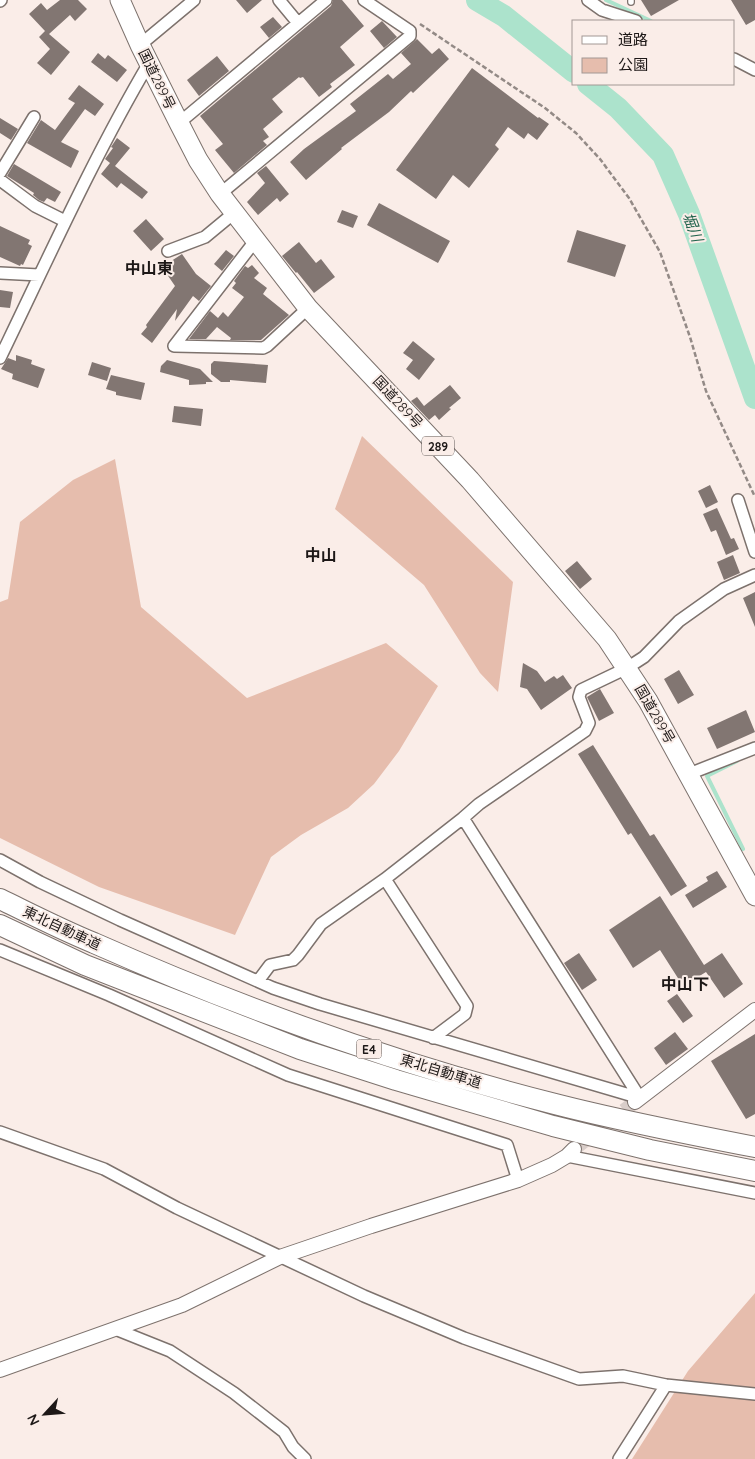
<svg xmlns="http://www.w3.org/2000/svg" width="755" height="1459" font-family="Quicksand,'Noto Sans JP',sans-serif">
<rect width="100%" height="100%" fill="#faede8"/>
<path fill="#e6bdad" d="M 362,436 L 513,582 L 498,692 L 480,673 L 424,585 L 335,509 Z
M 115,459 L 141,607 L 247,698 L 386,643 L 438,686 L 399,751 L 374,784 L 348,808 L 301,835 L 271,857 L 235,935 L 99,887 L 0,838 L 0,602 L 8,599 L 20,522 L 73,480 Z
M 755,1293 L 755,1459 L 632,1459 L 688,1371 Z"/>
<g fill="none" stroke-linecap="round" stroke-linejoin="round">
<path stroke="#ace3cc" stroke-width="4" d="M 606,0 L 651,21
M 737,761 L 707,776 L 743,849"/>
<path stroke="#ace3cc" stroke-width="22" d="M 477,0 L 504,16 L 574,72
M 588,84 L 618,108 L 663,155 L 689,214 L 755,398"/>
</g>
<path fill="#827672" d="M 60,0 L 78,0 L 87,9 L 75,21 L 70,15 L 49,34 L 70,52 L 51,75 L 37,63 L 50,49 L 39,37 L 45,31 L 29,14 L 41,3 L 47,10 Z
M 236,0 L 262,0 L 247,13 Z
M 333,0 L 342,0 L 364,26 L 340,47 L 355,65 L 330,84 L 332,87 L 319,97 L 303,77 L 300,78 L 299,77 L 272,99 L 283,112 L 263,129 L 269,137 L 263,141 L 267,145 L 234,173 L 215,150 L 223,144 L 200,116 L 331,6 Z
M 641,0 L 679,0 L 651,16 Z
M 731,0 L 755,0 L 755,20 L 746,25 Z
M 273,17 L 282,27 L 269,38 L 260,27 Z
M 382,21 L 397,37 L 384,48 L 370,31 Z
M 417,39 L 432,54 L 439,48 L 449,59 L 413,93 L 411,91 L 389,112 L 341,148 L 342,149 L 306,180 L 290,162 L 304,149 L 356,111 L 350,104 L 388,74 L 393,79 L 411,64 L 401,53 Z
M 98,53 L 105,59 L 108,55 L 127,70 L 117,82 L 91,62 Z
M 217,56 L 229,71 L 199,96 L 187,80 Z
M 472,68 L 538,118 L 539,117 L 549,124 L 537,140 L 528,133 L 524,139 L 508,127 L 495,145 L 499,149 L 469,188 L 453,175 L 436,199 L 396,170 Z
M 79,85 L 104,104 L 95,116 L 85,109 L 61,142 L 79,151 L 71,168 L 27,143 L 41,120 L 55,130 L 75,103 L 68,99 Z
M 0,118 L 18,129 L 11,140 L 0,133 Z
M 117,138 L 130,148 L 115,166 L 148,192 L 142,199 L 121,183 L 117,188 L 101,174 L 110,163 L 105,159 L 113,148 L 111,147 Z
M 14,164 L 61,192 L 55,202 L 47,198 L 44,202 L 39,200 L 33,195 L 34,193 L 7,176 Z
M 266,166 L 289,194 L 280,202 L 277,198 L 258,215 L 247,202 L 265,183 L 257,173 Z
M 379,203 L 450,241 L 438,263 L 367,225 Z
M 342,210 L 358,216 L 353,228 L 337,222 Z
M 146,219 L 164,239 L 151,251 L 133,231 Z
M 0,226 L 30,240 L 28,244 L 32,246 L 23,265 L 21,264 L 20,266 L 0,257 Z
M 577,230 L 626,245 L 615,277 L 567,262 Z
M 299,242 L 316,263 L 321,259 L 335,277 L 314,293 L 297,272 L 296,273 L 282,256 Z
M 226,250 L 234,256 L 222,271 L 214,264 Z
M 182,254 L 196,274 L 211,286 L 199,301 L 193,296 L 175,321 L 177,309 L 152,343 L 141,334 L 147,327 L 146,325 L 175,286 L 162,267 Z
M 252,265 L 259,273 L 254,278 L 267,288 L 263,294 L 289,315 L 288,316 L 261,340 L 230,340 L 231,338 L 217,327 L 206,339 L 189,339 L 210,311 L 218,318 L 223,312 L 228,317 L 244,297 L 232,288 L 236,283 L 234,281 L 245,266 L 248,268 Z
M 0,290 L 13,292 L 10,308 L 0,307 Z
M 413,341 L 435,359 L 419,380 L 406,369 L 413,360 L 403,353 Z
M 16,355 L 32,360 L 31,364 L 45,369 L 38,388 L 12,379 L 13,374 L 1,369 L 8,358 L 16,361 Z
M 167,360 L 200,369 L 213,382 L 206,382 L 206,384 L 189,385 L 189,380 L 160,372 L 161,366 Z
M 214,361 L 268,365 L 266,383 L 230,380 L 230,382 L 221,382 L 211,374 L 211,364 Z
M 92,362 L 111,368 L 107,381 L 88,375 Z
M 111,375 L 145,383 L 141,400 L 116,395 L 116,392 L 106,389 Z
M 450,385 L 461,398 L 449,408 L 451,409 L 439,420 L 435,415 L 429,420 L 411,401 L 417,397 L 424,406 Z
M 174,406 L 203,409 L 201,426 L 172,422 Z
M 710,485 L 718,502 L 706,508 L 698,491 Z
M 717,508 L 731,539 L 734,538 L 739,549 L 726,555 L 716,530 L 711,532 L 703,514 Z
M 733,555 L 740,573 L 724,580 L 717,562 Z
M 577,561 L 592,579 L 580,589 L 565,571 Z
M 755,592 L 755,627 L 743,598 Z
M 523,663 L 537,671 L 545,682 L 554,676 L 557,679 L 563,675 L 572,688 L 541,710 L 527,689 L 520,687 Z
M 679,670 L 694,695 L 678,704 L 664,679 Z
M 600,689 L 614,713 L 599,721 L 587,697 Z
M 746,710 L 755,732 L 717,749 L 707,728 Z
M 593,745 L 650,836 L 654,834 L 687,886 L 671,896 L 631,833 L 628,835 L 578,754 Z
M 717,871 L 727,887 L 693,908 L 685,895 L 708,881 L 706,877 Z
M 660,896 L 704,965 L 722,953 L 743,984 L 724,998 L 706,972 L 683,986 L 660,950 L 633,968 L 609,930 Z
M 579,953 L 597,980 L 582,990 L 564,963 Z
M 677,994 L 693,1016 L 683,1023 L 667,1001 Z
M 675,1032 L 688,1049 L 666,1065 L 654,1048 Z
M 755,1034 L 755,1114 L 746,1119 L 711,1061 Z"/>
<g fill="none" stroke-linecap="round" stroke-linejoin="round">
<path stroke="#d9cdc9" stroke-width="14" stroke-dasharray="14 7" stroke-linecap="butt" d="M 574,1149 L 635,1102"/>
<g stroke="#7d726d" stroke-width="8">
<path id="service" d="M 631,0 L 631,2"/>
</g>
<g stroke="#7d726d" stroke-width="14">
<path id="minor" d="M 279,0 L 298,23
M 588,0 L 602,10 L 636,21
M 0,1 L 1,0
M 140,45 L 194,0
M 734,59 L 755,70
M 179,123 L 326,0
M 0,173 L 34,117
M 0,180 L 35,206 L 65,221
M 220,194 L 410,36 L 410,31 L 364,0
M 255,241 L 174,346 L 263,348 L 267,346 L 308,308
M 168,251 L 205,237 L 234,213
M 0,273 L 39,275
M 0,358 C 48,259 93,158 149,63
M 738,500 L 755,552
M 689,774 L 755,748
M 463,818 L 640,1098
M 0,860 L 40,882 L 120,920 L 273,988 L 320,1004 L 640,1098
M 385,879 L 467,1006 L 465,1014 L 433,1038
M 0,950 L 109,995 L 288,1075 L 507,1145 L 518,1180
M 258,981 L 270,965 L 293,960 L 298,955 L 321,924 L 385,879 L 463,818 L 479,804 L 585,731 L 589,723 L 579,697 L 581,690 L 627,668 L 644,657 L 679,621 L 724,589 L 755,575
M 0,1132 L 104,1169 L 177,1208 L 364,1296 L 464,1338 L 579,1379 L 623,1376 L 666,1385 L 755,1394
M 567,1156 L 755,1193
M 115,1329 L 170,1351 L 234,1393 L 284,1432 L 293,1447 L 305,1459
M 619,1459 L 666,1385"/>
</g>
<g stroke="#7d726d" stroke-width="16">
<path id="tertiary" d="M 635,1102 L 755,1010
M 0,1370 L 182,1305 L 280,1257 L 371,1226 L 518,1180 L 552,1165 L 567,1156 L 574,1149"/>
</g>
<g stroke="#7d726d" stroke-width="21">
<path id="trunk" d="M 120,0 L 140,45 L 179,123 L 198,160 L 220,194 L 308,308 L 470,480 L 607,639 L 648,701 L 755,896"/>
</g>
<g stroke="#7d726d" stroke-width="22">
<path id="motorway" d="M 0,899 C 31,914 62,930 94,943 C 243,1009 397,1064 555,1104 C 621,1121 688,1134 755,1147
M 0,925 L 85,965 L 300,1049 L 396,1080 L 553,1126 L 650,1150 L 755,1171"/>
</g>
<path stroke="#938a86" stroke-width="2.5" stroke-dasharray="5 2.5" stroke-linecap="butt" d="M 420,24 L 545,108 L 576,133 L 600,159 L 629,198 L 660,252 L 690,337 L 706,391 L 755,497"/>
<use href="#service" stroke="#fff" stroke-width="5.5"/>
<use href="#minor" stroke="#fff" stroke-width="11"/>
<use href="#tertiary" stroke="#fff" stroke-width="14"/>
<use href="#trunk" stroke="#fff" stroke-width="19"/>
<use href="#motorway" stroke="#fff" stroke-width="20"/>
</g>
<g text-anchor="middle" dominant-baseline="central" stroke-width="4" stroke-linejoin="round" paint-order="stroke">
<g fill="#faede8" stroke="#5f5856" stroke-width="1">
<rect x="422" y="436.5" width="32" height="19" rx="4"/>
<rect x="356.5" y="1039.5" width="25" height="19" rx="4"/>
</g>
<g font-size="12" font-weight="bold" fill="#1d1817">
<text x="438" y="446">289</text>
<text x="369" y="1049">E4</text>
</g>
<g font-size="14" fill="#1d1817" stroke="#faede8">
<text transform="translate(157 79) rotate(64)">国道289号</text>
<text transform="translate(398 402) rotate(47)">国道289号</text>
<text transform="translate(655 714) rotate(60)">国道289号</text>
<text transform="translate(62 928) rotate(25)">東北自動車道</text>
<text transform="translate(441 1071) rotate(17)">東北自動車道</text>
</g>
<g font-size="15" font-style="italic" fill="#21634c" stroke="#faede8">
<text transform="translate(693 227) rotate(69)">堀川</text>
</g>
<g font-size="16" font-weight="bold" fill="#1d1817" stroke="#faede8">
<text x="149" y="268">中山東</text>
<text x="321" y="555">中山</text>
<text x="685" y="984">中山下</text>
</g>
</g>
<rect x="572" y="20" width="162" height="65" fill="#faede8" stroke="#a29894"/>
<rect x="582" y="36" width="25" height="8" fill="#ffffff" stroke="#a29894"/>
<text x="618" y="45" font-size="15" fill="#1d1817">道路</text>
<rect x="582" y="58" width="25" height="15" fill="#e6bdad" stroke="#a29894"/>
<text x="618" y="70" font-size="15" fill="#1d1817">公園</text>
<g transform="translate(45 1414) rotate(244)" stroke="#faede8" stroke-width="4" paint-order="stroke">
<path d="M0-4L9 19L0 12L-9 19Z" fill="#1d1817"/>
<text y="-8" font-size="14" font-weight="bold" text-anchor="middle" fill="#1d1817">N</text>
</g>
</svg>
